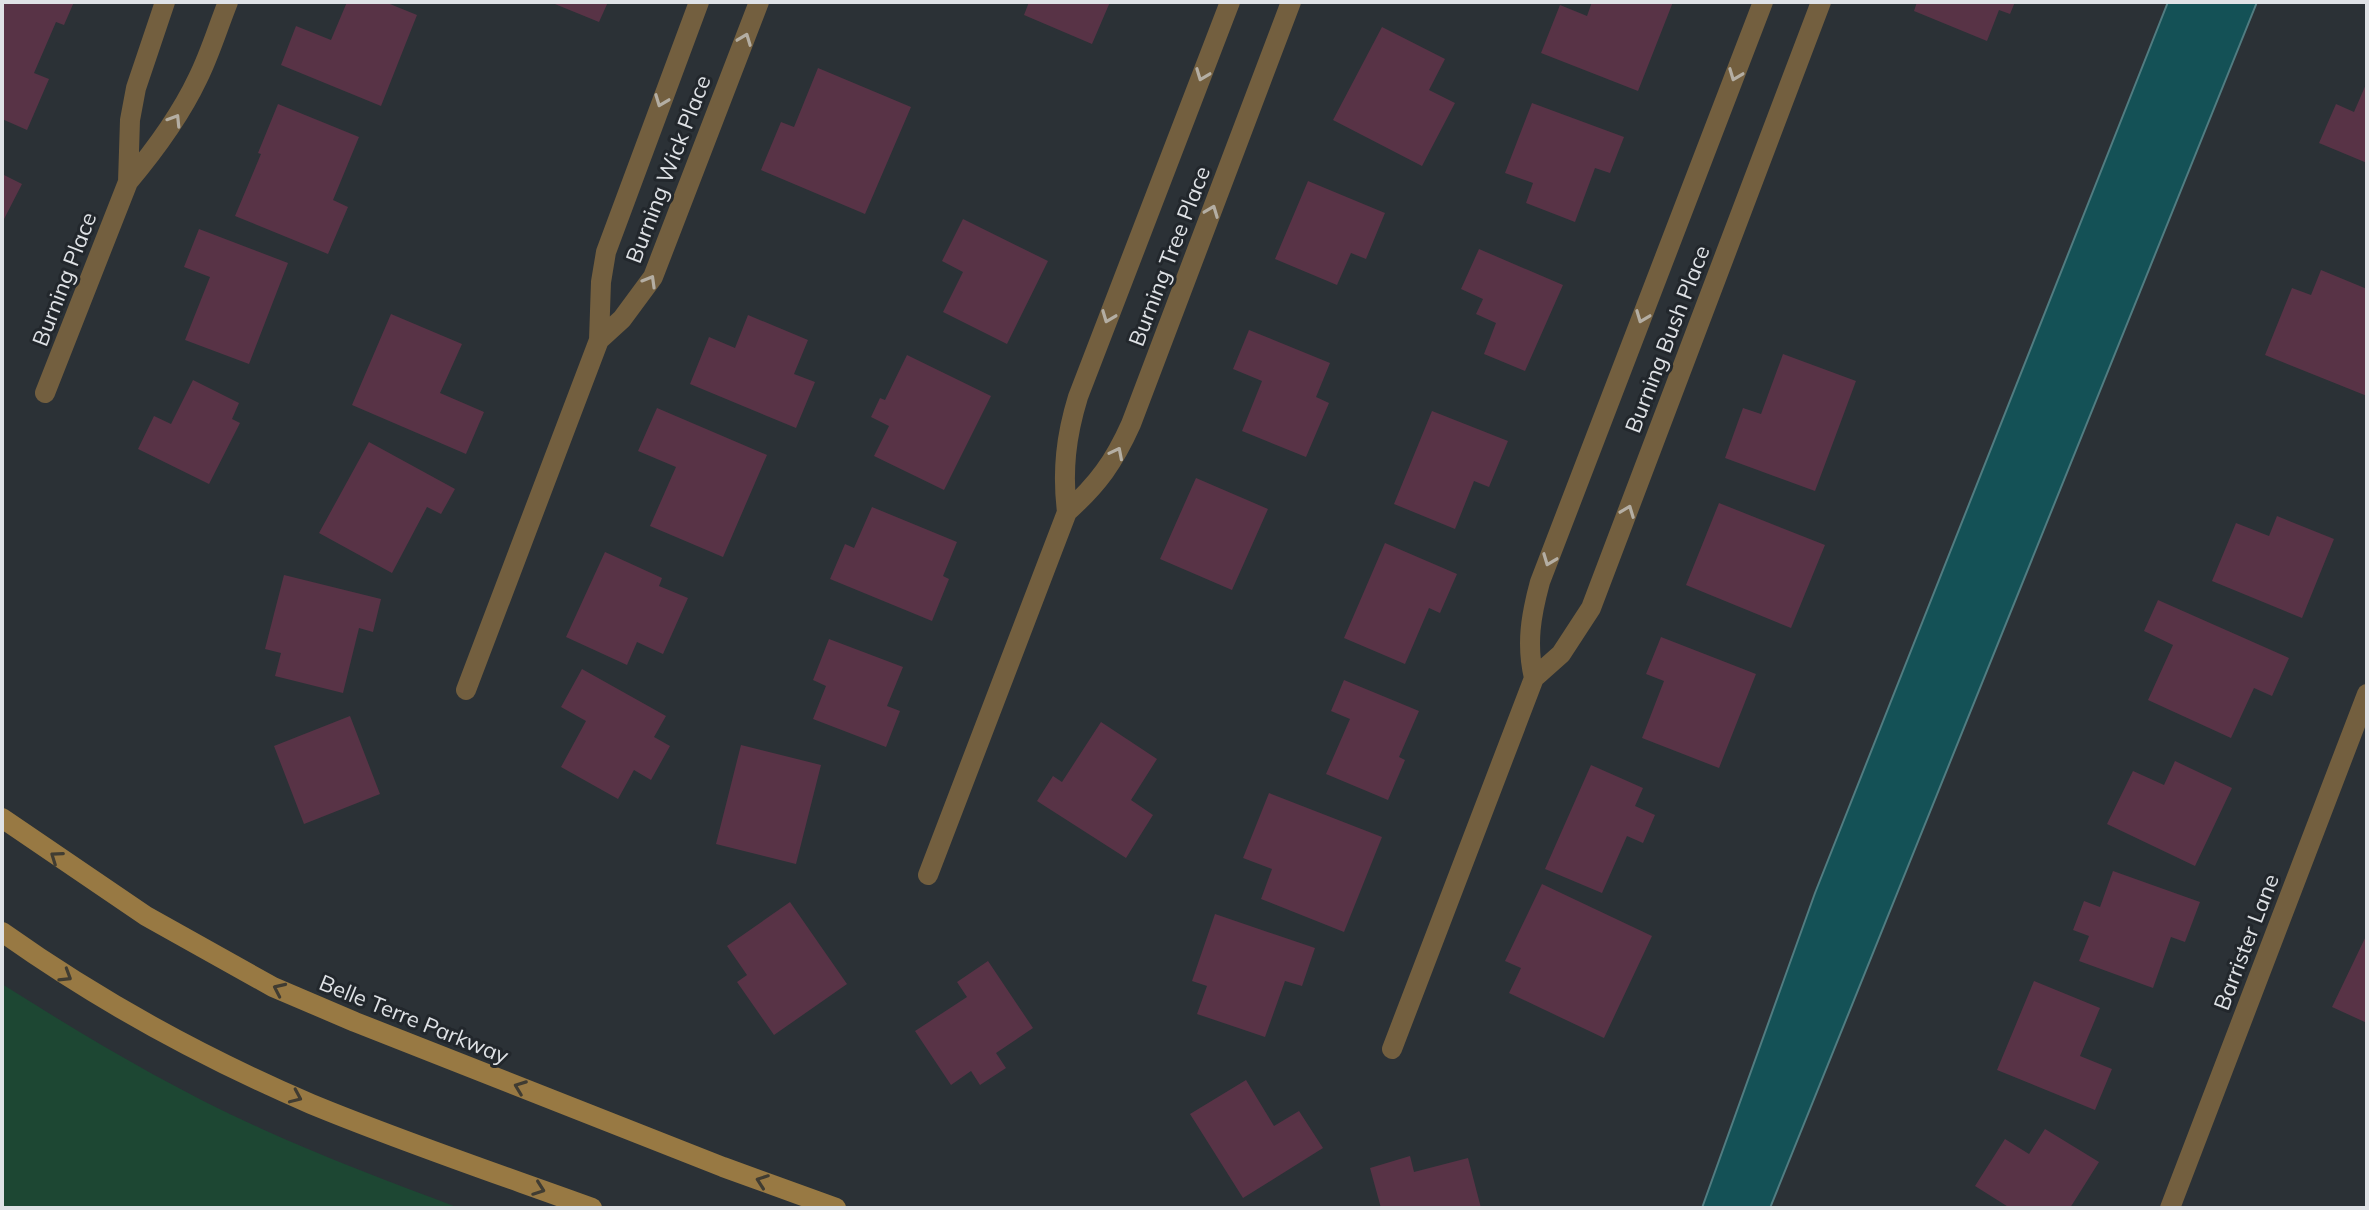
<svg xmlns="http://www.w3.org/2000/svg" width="2369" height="1210" font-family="Mulish,sans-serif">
<rect width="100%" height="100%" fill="#2b3136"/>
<path fill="#1d4733" d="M 2,984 C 86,1037 171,1088 262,1129 C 326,1158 393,1183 459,1208 L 2,1208 Z"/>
<path fill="#145156" stroke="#517c81" stroke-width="2" d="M 2168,2 L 2257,2 L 1770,1208 L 1702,1208 L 1815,893 Z"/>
<path fill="#583346" d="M 2,2 L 74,2 L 64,25 L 56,22 L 34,73 L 49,79 L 27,130 L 2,119 Z
M 347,2 L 385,2 L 417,15 L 381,106 L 281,65 L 296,26 L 331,40 Z
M 550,2 L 608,2 L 599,22 Z
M 1029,2 L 1110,2 L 1092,44 L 1024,15 Z
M 1592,2 L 1673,2 L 1638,91 L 1541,53 L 1560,5 L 1587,16 Z
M 1917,2 L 2015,2 L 2010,14 L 1999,10 L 1987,41 L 1914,11 Z
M 1382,27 L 1445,59 L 1429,90 L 1455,103 L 1422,166 L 1333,120 Z
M 818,68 L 911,107 L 865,214 L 761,170 L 781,122 L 794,127 Z
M 2367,82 L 2367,163 L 2319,143 L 2336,104 L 2354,112 Z
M 1532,103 L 1624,137 L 1610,173 L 1595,168 L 1575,222 L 1526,203 L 1533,183 L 1505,173 Z
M 278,104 L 359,137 L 333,200 L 348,207 L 328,254 L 235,216 L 261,154 L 258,153 Z
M 2,174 L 22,184 L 2,223 Z
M 1308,181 L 1385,213 L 1366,259 L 1351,253 L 1337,285 L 1275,259 Z
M 963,219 L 1048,261 L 1007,344 L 943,312 L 963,272 L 942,261 Z
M 199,229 L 288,263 L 249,364 L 185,340 L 210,277 L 184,267 Z
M 1479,249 L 1563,285 L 1525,371 L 1484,354 L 1496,323 L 1476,314 L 1483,299 L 1461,289 Z
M 2321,270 L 2367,289 L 2367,396 L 2265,355 L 2292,288 L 2311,295 Z
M 391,314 L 462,344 L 440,393 L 484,412 L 466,454 L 352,405 Z
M 748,315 L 808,340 L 794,374 L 815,382 L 796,428 L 690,384 L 709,337 L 735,348 Z
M 1249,330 L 1330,363 L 1316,397 L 1329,403 L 1306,457 L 1242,431 L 1262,381 L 1233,369 Z
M 1783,354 L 1856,381 L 1815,491 L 1725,458 L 1743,408 L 1761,414 Z
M 907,355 L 991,396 L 944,490 L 874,456 L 889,426 L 871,417 L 880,398 L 885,400 Z
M 193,380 L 239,403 L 232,419 L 240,423 L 209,484 L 138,449 L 154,416 L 171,424 Z
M 657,408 L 767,455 L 723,557 L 650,526 L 676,467 L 638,451 Z
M 1432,411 L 1508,441 L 1489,487 L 1474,481 L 1455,529 L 1394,504 Z
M 369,442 L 455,489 L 441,514 L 427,507 L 392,573 L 319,533 Z
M 1196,478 L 1268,509 L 1232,590 L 1160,559 Z
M 1719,503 L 1825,545 L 1791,628 L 1686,585 Z
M 872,507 L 957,542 L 943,576 L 949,579 L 932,621 L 830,579 L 845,544 L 854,548 Z
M 2277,516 L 2334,539 L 2302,618 L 2212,581 L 2236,523 L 2269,536 Z
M 1385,543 L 1457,574 L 1440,613 L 1429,608 L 1405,664 L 1344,638 Z
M 605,552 L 662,578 L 659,586 L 688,598 L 663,654 L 637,642 L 627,665 L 566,637 Z
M 284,575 L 381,599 L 373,632 L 359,628 L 343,693 L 275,676 L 281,653 L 265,649 Z
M 2158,600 L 2289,658 L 2272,696 L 2254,688 L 2231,738 L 2148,700 L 2173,645 L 2144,631 Z
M 1661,637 L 1756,674 L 1719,768 L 1642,738 L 1664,681 L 1646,674 Z
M 829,639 L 903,667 L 887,706 L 900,711 L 886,747 L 813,719 L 826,686 L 813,680 Z
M 582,669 L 666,716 L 654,737 L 670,746 L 651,780 L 634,770 L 618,799 L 561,767 L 586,721 L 561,707 Z
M 1344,680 L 1419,711 L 1399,757 L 1405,760 L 1388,800 L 1326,774 L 1350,719 L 1331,711 Z
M 350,716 L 380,794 L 304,824 L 274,746 Z
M 1101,722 L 1157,759 L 1131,800 L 1153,815 L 1126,858 L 1037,801 L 1053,776 L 1062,782 Z
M 741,745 L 821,765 L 796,864 L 716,844 Z
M 2175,761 L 2232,788 L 2195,866 L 2107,824 L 2133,771 L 2164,785 Z
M 1591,765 L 1643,788 L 1635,806 L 1655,815 L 1643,843 L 1627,836 L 1602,893 L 1545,869 Z
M 1269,793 L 1382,837 L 1344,932 L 1261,899 L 1272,869 L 1243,858 Z
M 2113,871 L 2200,902 L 2185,942 L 2171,937 L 2153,988 L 2079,961 L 2089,936 L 2073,930 L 2084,901 L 2100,907 Z
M 1542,884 L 1652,936 L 1604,1038 L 1509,993 L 1521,968 L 1505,961 Z
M 790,902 L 847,984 L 774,1035 L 737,982 L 747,975 L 727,946 Z
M 1215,914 L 1315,948 L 1302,986 L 1285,981 L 1265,1037 L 1197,1014 L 1207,986 L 1192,981 Z
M 2367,934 L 2367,1023 L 2332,1007 Z
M 988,961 L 1033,1028 L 996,1053 L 1006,1068 L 980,1085 L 971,1071 L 951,1085 L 915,1031 L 967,997 L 957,982 Z
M 2034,981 L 2100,1008 L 2080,1056 L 2112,1069 L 2095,1110 L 1997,1070 Z
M 1246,1080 L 1274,1126 L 1299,1111 L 1323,1148 L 1243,1198 L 1190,1114 Z
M 2045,1129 L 2099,1162 L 2070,1208 L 2010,1208 L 1975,1186 L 2005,1139 L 2029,1154 Z
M 1410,1156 L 1414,1172 L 1468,1158 L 1481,1208 L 1381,1208 L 1370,1168 Z"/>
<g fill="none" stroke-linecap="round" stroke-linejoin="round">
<path stroke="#735f3f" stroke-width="20" d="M 1763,2 L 1540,582 C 1531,615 1526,644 1534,678 L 1561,654 L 1591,608 L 1821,2
M 128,182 C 155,150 180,116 198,78 C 210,54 218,27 228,2
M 599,340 L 622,319 L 653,277 L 759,2
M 45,393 L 128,182 L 130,120 L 136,88 L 165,2
M 1067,512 C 1098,484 1114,462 1131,424 L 1291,2
M 466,690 L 599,340 L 601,282 L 606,252 L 699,2
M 928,875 L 1067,512 C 1062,471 1066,436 1078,397 L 1230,2
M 1392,1049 L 1534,678
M 2170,1208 L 2367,694"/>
<path stroke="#987943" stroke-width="20" d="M 2,818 L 146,916 L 273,987 L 355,1022 L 723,1167 L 836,1208
M 2,932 C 99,1001 202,1057 311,1104 C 403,1142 498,1174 592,1208"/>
</g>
<defs><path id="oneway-chevron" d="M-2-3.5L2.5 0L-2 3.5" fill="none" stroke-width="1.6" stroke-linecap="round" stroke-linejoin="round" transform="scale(2)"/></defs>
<g stroke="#b4aea3">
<use href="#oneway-chevron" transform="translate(745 39) rotate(-69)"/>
<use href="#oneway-chevron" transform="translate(1202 75) rotate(111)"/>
<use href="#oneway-chevron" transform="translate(1735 75) rotate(111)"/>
<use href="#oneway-chevron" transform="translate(661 101) rotate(111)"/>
<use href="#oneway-chevron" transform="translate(175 120) rotate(-58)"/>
<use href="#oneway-chevron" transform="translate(1212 211) rotate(-69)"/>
<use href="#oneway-chevron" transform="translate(650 281) rotate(-60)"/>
<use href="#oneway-chevron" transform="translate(1108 317) rotate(111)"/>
<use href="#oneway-chevron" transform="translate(1642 317) rotate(111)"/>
<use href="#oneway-chevron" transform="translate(1117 453) rotate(-63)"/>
<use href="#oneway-chevron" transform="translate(1628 511) rotate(-69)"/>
<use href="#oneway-chevron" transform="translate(1549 560) rotate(111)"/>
</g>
<g stroke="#403c32">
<use href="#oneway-chevron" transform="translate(56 857) rotate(-145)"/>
<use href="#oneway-chevron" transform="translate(66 976) rotate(32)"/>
<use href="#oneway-chevron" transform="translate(279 989) rotate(-155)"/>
<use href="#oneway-chevron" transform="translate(520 1087) rotate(-159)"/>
<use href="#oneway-chevron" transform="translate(296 1097) rotate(24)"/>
<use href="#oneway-chevron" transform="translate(762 1181) rotate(-160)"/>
<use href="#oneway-chevron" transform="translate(539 1189) rotate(20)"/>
</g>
<g text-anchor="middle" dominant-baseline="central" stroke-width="6" stroke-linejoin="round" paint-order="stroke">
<g font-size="22" fill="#dfe2e6" stroke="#22272c">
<text transform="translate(668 169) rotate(-69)">Burning Wick Place</text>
<text transform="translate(1169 256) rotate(-69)">Burning Tree Place</text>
<text transform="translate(64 279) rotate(-69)">Burning Place</text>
<text transform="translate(1667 339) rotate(-69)">Burning Bush Place</text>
<text transform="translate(2246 942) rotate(-69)">Barrister Lane</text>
<text transform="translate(414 1019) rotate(22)">Belle Terre Parkway</text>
</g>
</g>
<rect width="2369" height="1210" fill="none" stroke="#dfe2e6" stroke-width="8"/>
</svg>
